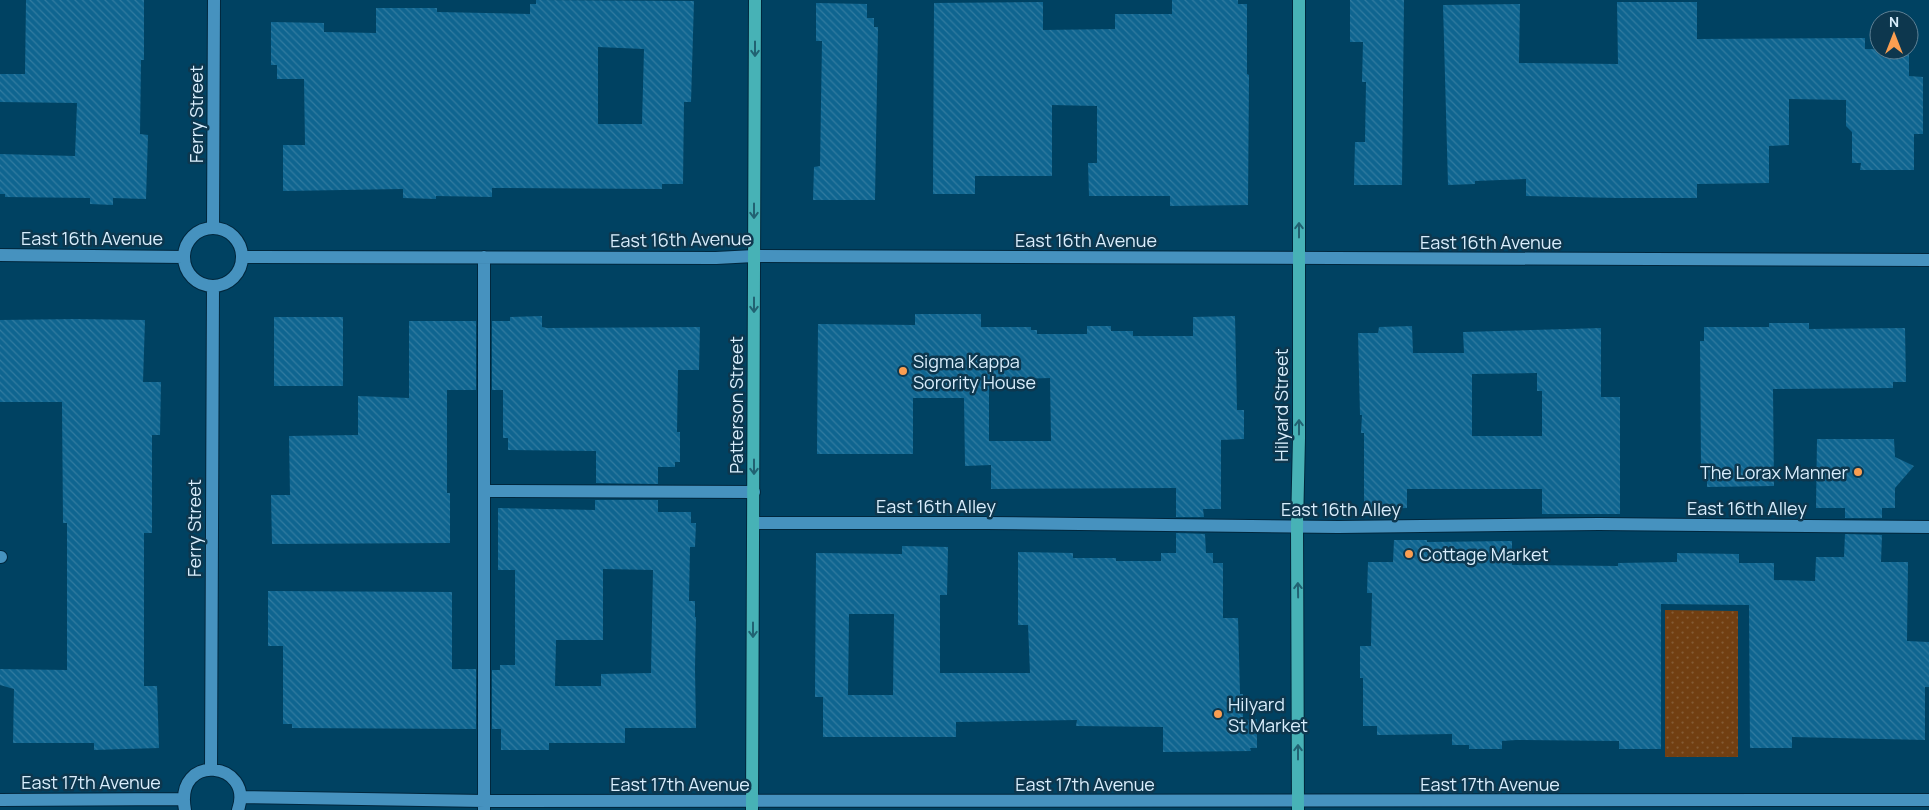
<svg xmlns="http://www.w3.org/2000/svg" width="1929" height="810" font-family="Manrope,sans-serif">
<defs>
<pattern id="green-dots" width="8" height="8" patternUnits="userSpaceOnUse" patternTransform="scale(1.25)"><rect width="8" height="8" fill="#713f12"/><path d="M2 2h.1M6 6h.1" fill="none" stroke="#845b35" stroke-width="1.8" stroke-linecap="round"/></pattern>
<pattern id="building-back-hatch" width="6" height="6" patternUnits="userSpaceOnUse" patternTransform="scale(1.25)"><rect width="6" height="6" fill="#0f6590"/><path d="M-1 5l2 2M0 0l6 6M5-1l2 2" fill="none" stroke="#317ba0"/></pattern>
</defs>
<rect width="100%" height="100%" fill="#004262"/>
<path fill="url(#green-dots)" d="M 1665,610 L 1738,611 L 1738,757 L 1665,757 Z"/>
<path fill="url(#building-back-hatch)" fill-rule="evenodd" d="M 26,0 L 144,0 L 144,60 L 141,60 L 140,134 L 148,135 L 146,199 L 113,198 L 113,205 L 90,204 L 90,198 L 5,197 L 5,194 L 0,194 L 0,154 L 75,156 L 77,103 L 0,102 L 0,74 L 25,74 Z
M 536,0 L 694,1 L 691,102 L 684,102 L 683,184 L 662,184 L 662,189 L 492,188 L 492,197 L 436,196 L 436,199 L 403,198 L 403,189 L 283,191 L 283,145 L 305,145 L 304,79 L 277,79 L 277,65 L 271,65 L 271,22 L 324,23 L 324,32 L 376,33 L 376,8 L 437,8 L 437,12 L 530,14 L 530,4 L 536,4 ZM 598,47 L 644,49 L 642,124 L 598,124 Z
M 1172,0 L 1238,0 L 1238,4 L 1247,4 L 1247,74 L 1249,75 L 1248,205 L 1170,206 L 1170,196 L 1089,196 L 1088,163 L 1097,163 L 1097,106 L 1052,105 L 1052,176 L 975,176 L 975,194 L 933,194 L 934,3 L 1043,2 L 1043,30 L 1115,29 L 1115,14 L 1172,14 Z
M 1350,0 L 1404,0 L 1402,185 L 1354,185 L 1355,142 L 1365,142 L 1366,82 L 1362,82 L 1363,42 L 1350,42 Z
M 1617,2 L 1697,2 L 1697,39 L 1865,38 L 1865,49 L 1909,50 L 1909,76 L 1923,77 L 1923,134 L 1914,134 L 1914,170 L 1860,170 L 1861,163 L 1852,163 L 1852,132 L 1846,126 L 1846,100 L 1789,99 L 1789,145 L 1769,146 L 1769,183 L 1697,184 L 1697,198 L 1618,198 L 1526,196 L 1526,179 L 1475,181 L 1475,184 L 1448,185 L 1443,5 L 1520,4 L 1519,63 L 1618,64 Z
M 816,3 L 867,4 L 867,18 L 874,18 L 874,27 L 878,27 L 875,200 L 813,200 L 814,167 L 820,166 L 822,41 L 816,41 Z
M 915,314 L 981,314 L 981,327 L 1031,327 L 1031,330 L 1037,330 L 1037,334 L 1087,334 L 1087,326 L 1111,326 L 1111,331 L 1133,331 L 1133,336 L 1193,336 L 1193,317 L 1235,316 L 1237,410 L 1244,410 L 1244,439 L 1221,440 L 1221,509 L 1203,509 L 1204,517 L 1176,517 L 1176,488 L 991,489 L 991,465 L 965,466 L 964,398 L 913,398 L 913,454 L 817,454 L 818,324 L 915,325 ZM 1050,378 L 1051,441 L 989,441 L 989,380 Z
M 542,316 L 542,327 L 547,328 L 700,327 L 699,370 L 678,370 L 677,432 L 680,432 L 680,462 L 675,462 L 675,467 L 658,467 L 658,484 L 596,483 L 596,451 L 508,450 L 508,438 L 503,438 L 503,390 L 492,390 L 492,321 L 510,321 L 510,317 Z
M 274,317 L 343,317 L 343,386 L 274,386 Z
M 76,319 L 145,320 L 143,382 L 161,382 L 160,435 L 152,435 L 152,533 L 144,533 L 144,686 L 157,686 L 159,748 L 94,750 L 94,743 L 13,743 L 14,689 L 0,685 L 0,669 L 67,670 L 67,523 L 63,523 L 62,402 L 0,402 L 0,320 Z
M 409,321 L 476,321 L 476,390 L 447,390 L 447,493 L 450,493 L 450,543 L 272,544 L 271,495 L 290,495 L 289,436 L 358,435 L 358,396 L 409,398 Z
M 1769,323 L 1809,323 L 1809,329 L 1905,328 L 1906,382 L 1893,382 L 1893,388 L 1773,389 L 1774,486 L 1707,487 L 1707,467 L 1701,467 L 1700,341 L 1704,341 L 1704,327 L 1769,327 Z
M 1412,326 L 1413,353 L 1464,353 L 1463,332 L 1601,328 L 1601,397 L 1620,397 L 1620,514 L 1542,514 L 1542,489 L 1407,489 L 1407,508 L 1364,509 L 1364,433 L 1361,433 L 1362,415 L 1360,415 L 1358,333 L 1378,333 L 1379,327 ZM 1537,373 L 1537,391 L 1542,391 L 1542,436 L 1472,436 L 1472,374 Z
M 1817,439 L 1894,439 L 1895,457 L 1914,466 L 1895,488 L 1895,508 L 1882,508 L 1882,518 L 1845,518 L 1845,508 L 1816,508 Z
M 595,500 L 658,500 L 658,512 L 691,512 L 691,523 L 696,523 L 695,547 L 690,547 L 689,601 L 695,601 L 695,617 L 696,617 L 695,669 L 696,728 L 625,728 L 625,743 L 549,743 L 549,750 L 501,750 L 501,729 L 492,729 L 492,670 L 500,670 L 500,665 L 515,665 L 515,570 L 498,570 L 498,508 L 595,510 ZM 603,569 L 653,570 L 651,673 L 601,674 L 601,686 L 555,686 L 556,640 L 603,640 Z
M 1176,533 L 1205,534 L 1206,553 L 1213,553 L 1213,563 L 1223,563 L 1223,618 L 1238,618 L 1240,694 L 1243,694 L 1243,720 L 1257,719 L 1257,748 L 1250,748 L 1251,751 L 1163,752 L 1163,727 L 1076,726 L 1077,720 L 956,722 L 956,737 L 823,737 L 823,697 L 815,697 L 816,553 L 902,554 L 902,546 L 948,547 L 947,595 L 940,595 L 940,673 L 1030,673 L 1028,625 L 1018,625 L 1018,552 L 1073,553 L 1073,558 L 1116,558 L 1116,561 L 1161,561 L 1161,553 L 1176,553 ZM 849,614 L 894,614 L 893,695 L 848,695 Z
M 1845,534 L 1882,535 L 1881,562 L 1908,562 L 1907,641 L 1929,642 L 1929,687 L 1925,687 L 1925,740 L 1792,737 L 1792,748 L 1750,748 L 1749,605 L 1661,604 L 1661,749 L 1619,749 L 1619,741 L 1516,740 L 1502,741 L 1502,749 L 1469,749 L 1469,745 L 1452,745 L 1452,734 L 1377,735 L 1377,726 L 1363,726 L 1363,678 L 1360,678 L 1360,646 L 1371,646 L 1372,593 L 1367,593 L 1368,562 L 1393,562 L 1394,540 L 1427,540 L 1427,542 L 1512,541 L 1512,565 L 1618,566 L 1618,563 L 1677,562 L 1677,553 L 1739,554 L 1739,563 L 1774,563 L 1774,580 L 1815,581 L 1816,557 L 1844,557 Z
M 268,591 L 452,592 L 452,669 L 476,669 L 476,729 L 292,728 L 292,724 L 283,724 L 283,646 L 268,646 Z"/>
<g fill="none" stroke-linecap="round" stroke-linejoin="round">
<g stroke="#00273d" stroke-width="14">
<path id="minor" d="M 213,228 L 214,0
M184 257a29 29 0 1 1 58 0a29 29 0 1 1-58 0Z
M 0,255 L 184,257
M 242,257 L 716,258 L 754,256 L 1929,260
M 484,257 L 484,810
M 484,491 L 754,492
M 754,523 L 986,523 L 1338,527 L 1599,524 L 1929,527
M 0,557 L 1,557
M 211,769 L 213,287
M 241,797 L 484,801 L 1929,800
M 0,800 L 183,799
M 185,810 C 174,751 255,762 238,810"/>
</g>
<g stroke="#00273d" stroke-width="14">
<path id="major" d="M 752,810 L 755,0
M 1298,810 L 1297,526 L 1299,438 L 1299,0"/>
</g>
<use href="#minor" stroke="#4692bf" stroke-width="12"/>
<use href="#major" stroke="#47b2b6" stroke-width="12"/>
</g>
<defs><path id="oneway-shaft" d="M-6 0H5M1.5-3L5.5 0L1.5 3" fill="none" stroke-width="1.6" stroke-linecap="round" stroke-linejoin="round" transform="scale(1.25)"/></defs>
<g stroke="#216272">
<use href="#oneway-shaft" transform="translate(755 49) rotate(90)"/>
<use href="#oneway-shaft" transform="translate(754 211) rotate(90)"/>
<use href="#oneway-shaft" transform="translate(1299 230) rotate(-90)"/>
<use href="#oneway-shaft" transform="translate(754 305) rotate(90)"/>
<use href="#oneway-shaft" transform="translate(1299 427) rotate(-90)"/>
<use href="#oneway-shaft" transform="translate(754 467) rotate(90)"/>
<use href="#oneway-shaft" transform="translate(1298 590) rotate(-91)"/>
<use href="#oneway-shaft" transform="translate(753 630) rotate(90)"/>
<use href="#oneway-shaft" transform="translate(1298 752) rotate(-90)"/>
</g>
<g fill="#fb9e51" stroke="#0d374e" stroke-width="2">
<circle cx="903" cy="371" r="5"/>
<circle cx="1858" cy="472" r="5"/>
<circle cx="1409" cy="554" r="5"/>
<circle cx="1218" cy="714" r="5"/>
</g>
<g text-anchor="middle" dominant-baseline="central" stroke-width="5" stroke-linejoin="round" paint-order="stroke">
<g font-size="18" fill="#d8edfc" stroke="#0d374e">
<text transform="translate(196 114) rotate(-90)">Ferry Street</text>
<text x="92" y="238">East 16th Avenue</text>
<text transform="translate(681 239) rotate(-1)">East 16th Avenue</text>
<text x="1086" y="240">East 16th Avenue</text>
<text x="1491" y="242">East 16th Avenue</text>
<text transform="translate(736 405) rotate(-90)">Patterson Street</text>
<text transform="translate(1281 405) rotate(-90)">Hilyard Street</text>
<text x="936" y="506">East 16th Alley</text>
<text x="1747" y="508">East 16th Alley</text>
<text x="1341" y="509">East 16th Alley</text>
<text transform="translate(194 528) rotate(-90)">Ferry Street</text>
<text x="91" y="782">East 17th Avenue</text>
<text x="680" y="784">East 17th Avenue</text>
<text x="1085" y="784">East 17th Avenue</text>
<text x="1490" y="784">East 17th Avenue</text>
</g>
<g font-size="18" fill="#d8edfc" stroke="#0d374e" text-anchor="start">
<text x="913" y="361">Sigma Kappa<tspan x="913" dy="21">Sorority House</tspan></text>
<text x="1848" y="472" text-anchor="end">The Lorax Manner</text>
<text x="1419" y="554">Cottage Market</text>
<text x="1228" y="704">Hilyard<tspan x="1228" dy="21">St Market</tspan></text>
</g>
</g>
<g transform="translate(1894 35)"><circle r="24" fill="#0d374e" stroke="#5e8094"/>
<path d="M0-4L9 19L0 12L-9 19Z" fill="#fb9e51"/>
<text y="-8" font-size="14" font-weight="bold" text-anchor="middle" fill="#d8edfc">N</text>
</g>
</svg>
